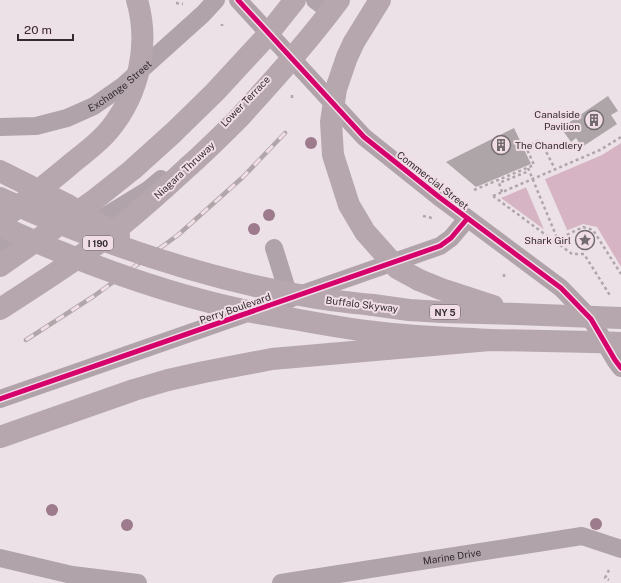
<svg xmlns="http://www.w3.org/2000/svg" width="621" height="583" font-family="'Public Sans',sans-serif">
<rect width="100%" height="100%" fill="#ece1e6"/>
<path fill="#d6b4c3" d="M 621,143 L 621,267 L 597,227 L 583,224 L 553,236 L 501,198 L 602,155 Z"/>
<path fill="#ece1e6" d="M 544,177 L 568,232 L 554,238 L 545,232 L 525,185 Z"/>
<path fill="#ada5a8" d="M 608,96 L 618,111 L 611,115 L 617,124 L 582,147 L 576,138 L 571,142 L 561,128 Z
M 514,128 L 531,164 L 476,187 L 446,162 Z"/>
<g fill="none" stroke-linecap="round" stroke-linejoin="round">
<path stroke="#b0a6aa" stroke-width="2.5" stroke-dasharray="3 3" stroke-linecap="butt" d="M 176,3 L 183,4
M 222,26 L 222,24
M 292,95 L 292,100
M 474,190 L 534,165 L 526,147 L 540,140 L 555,169
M 502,192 L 499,183 L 529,171
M 493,196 L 554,241 L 583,227 L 593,230 L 621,274
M 493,196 L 600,150 L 621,137
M 423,216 L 432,218
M 560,245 L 572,254 L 584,254 L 611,297
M 504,274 L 504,279
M 609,570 L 605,578 L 609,580"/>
<g stroke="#b0a3a9" stroke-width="18">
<path d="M 238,0 L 364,137 L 439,197 L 561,288 L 591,319 L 615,360 L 621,368"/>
<path d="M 315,0 L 323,6"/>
<path id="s1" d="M 0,127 L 36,126 L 67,118 L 94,106 L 124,85 L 203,14 L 216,0"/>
<path d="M 84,225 L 104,217 L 148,190 L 161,179"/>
<path d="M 0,243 L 28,242 L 35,240"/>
<path d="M 274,248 L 290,299"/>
<path d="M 0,399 L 440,246 L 451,238 L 467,219"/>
<path d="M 0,558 L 72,575 L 138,583"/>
<path id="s2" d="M 281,583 L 582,536 L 621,549"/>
</g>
<path stroke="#b6a7af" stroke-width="22" d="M 419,280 L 441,289 L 493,306
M 373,305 L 409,310 L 442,312 L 517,314
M 0,309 C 37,285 74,262 108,236 C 137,214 163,190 189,166
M 0,437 L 134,390 L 168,380 L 204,372 L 272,359 L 490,340 L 593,342"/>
<g stroke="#b1a7ab" stroke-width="4.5">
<path id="rail" d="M 26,340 L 94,296 L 178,235 L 243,177 L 285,133"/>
</g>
<use href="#rail" stroke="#f0dde5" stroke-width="3" stroke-dasharray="9" stroke-linecap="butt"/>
<path stroke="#b0a6aa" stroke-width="2.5" stroke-dasharray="3 3" stroke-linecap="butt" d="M 528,168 L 560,245"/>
<path stroke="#b6a7af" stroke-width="22" d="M 380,0 L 354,42 L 347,57 L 336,89 L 331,122 L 333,155 L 349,205 L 365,232 L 397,268 L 419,280
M 189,166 C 206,151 222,135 238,119 C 273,81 308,42 339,0
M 0,171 L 66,204 L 119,236
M 0,198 C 100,243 207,280 316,298 C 335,301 354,303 373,305
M 9,214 C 30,197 51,181 71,164 C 84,153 99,143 110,129 C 139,93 150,45 137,0
M 0,226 C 75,260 154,290 234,308 C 254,313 274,316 294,319 C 321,324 348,329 375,332 C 413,337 452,338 490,340
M 0,266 L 93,201 L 132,170 L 173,133 L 215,92 L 264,39 L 295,0
M 517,314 L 621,318
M 593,342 L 621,343"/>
<g stroke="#f0dde5" stroke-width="8">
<path id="cycleway" d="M 238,0 L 364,137 L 439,197 L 561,288 L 591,319 L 615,360 L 621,368
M 0,399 L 440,246 L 451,238 L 467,219"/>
</g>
<use href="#cycleway" stroke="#d6006c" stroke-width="5"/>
</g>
<g fill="#9d7a8c">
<circle cx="311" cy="143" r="6"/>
<circle cx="269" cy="215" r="6"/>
<circle cx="254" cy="229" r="6"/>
<circle cx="52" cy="510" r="6"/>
<circle cx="596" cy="524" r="6"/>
<circle cx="127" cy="525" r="6"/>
</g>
<defs>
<g id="building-ring" transform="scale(1)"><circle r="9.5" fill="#f0dde5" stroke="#746b6f" stroke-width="1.5"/><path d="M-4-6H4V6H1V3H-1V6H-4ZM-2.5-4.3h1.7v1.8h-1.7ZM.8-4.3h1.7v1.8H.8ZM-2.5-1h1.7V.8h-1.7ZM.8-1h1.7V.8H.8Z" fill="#746b6f"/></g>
<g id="sight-ring" transform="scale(1)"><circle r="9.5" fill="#f0dde5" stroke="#746b6f" stroke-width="1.5"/><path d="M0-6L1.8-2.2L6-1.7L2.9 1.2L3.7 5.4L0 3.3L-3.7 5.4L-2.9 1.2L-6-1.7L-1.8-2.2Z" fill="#746b6f"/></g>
</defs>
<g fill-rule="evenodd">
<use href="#building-ring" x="594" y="120"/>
<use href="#building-ring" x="501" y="145"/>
<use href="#sight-ring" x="585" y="240"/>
</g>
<g text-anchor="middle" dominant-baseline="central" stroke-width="4" stroke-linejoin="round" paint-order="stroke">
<g fill="#f0dde5" stroke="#6c6166" stroke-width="1">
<rect x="83" y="236" width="30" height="14" rx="3"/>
<rect x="430" y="305" width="30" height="14" rx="3"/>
</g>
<g font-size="9" font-weight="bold" fill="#332c2f">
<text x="98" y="243">I 190</text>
<text x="445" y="312">NY 5</text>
</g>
<g font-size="10" fill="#332c2f" stroke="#f0dde5">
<text stroke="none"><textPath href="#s1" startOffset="130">Exchange Street</textPath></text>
<text transform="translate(245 101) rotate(-46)">Lower Terrace</text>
<text transform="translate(184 170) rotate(-43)">Niagara Thruway</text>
<text transform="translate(433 180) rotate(38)">Commercial Street</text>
<text transform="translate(362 304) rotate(7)">Buffalo Skyway</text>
<text transform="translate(235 308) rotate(-19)">Perry Boulevard</text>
<text stroke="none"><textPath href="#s2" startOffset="173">Marine Drive</textPath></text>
</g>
<g font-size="10" fill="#332c2f" stroke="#f0dde5" text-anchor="end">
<text x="580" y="114">Canalside<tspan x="580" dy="12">Pavilion</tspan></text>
<text x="515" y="145" text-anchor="start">The Chandlery</text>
<text x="571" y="240">Shark Girl</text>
</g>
</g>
<path d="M18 34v6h55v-6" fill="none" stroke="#332c2f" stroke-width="2"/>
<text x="24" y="34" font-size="12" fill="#332c2f" stroke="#f0dde5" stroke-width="3" paint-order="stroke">20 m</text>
</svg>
